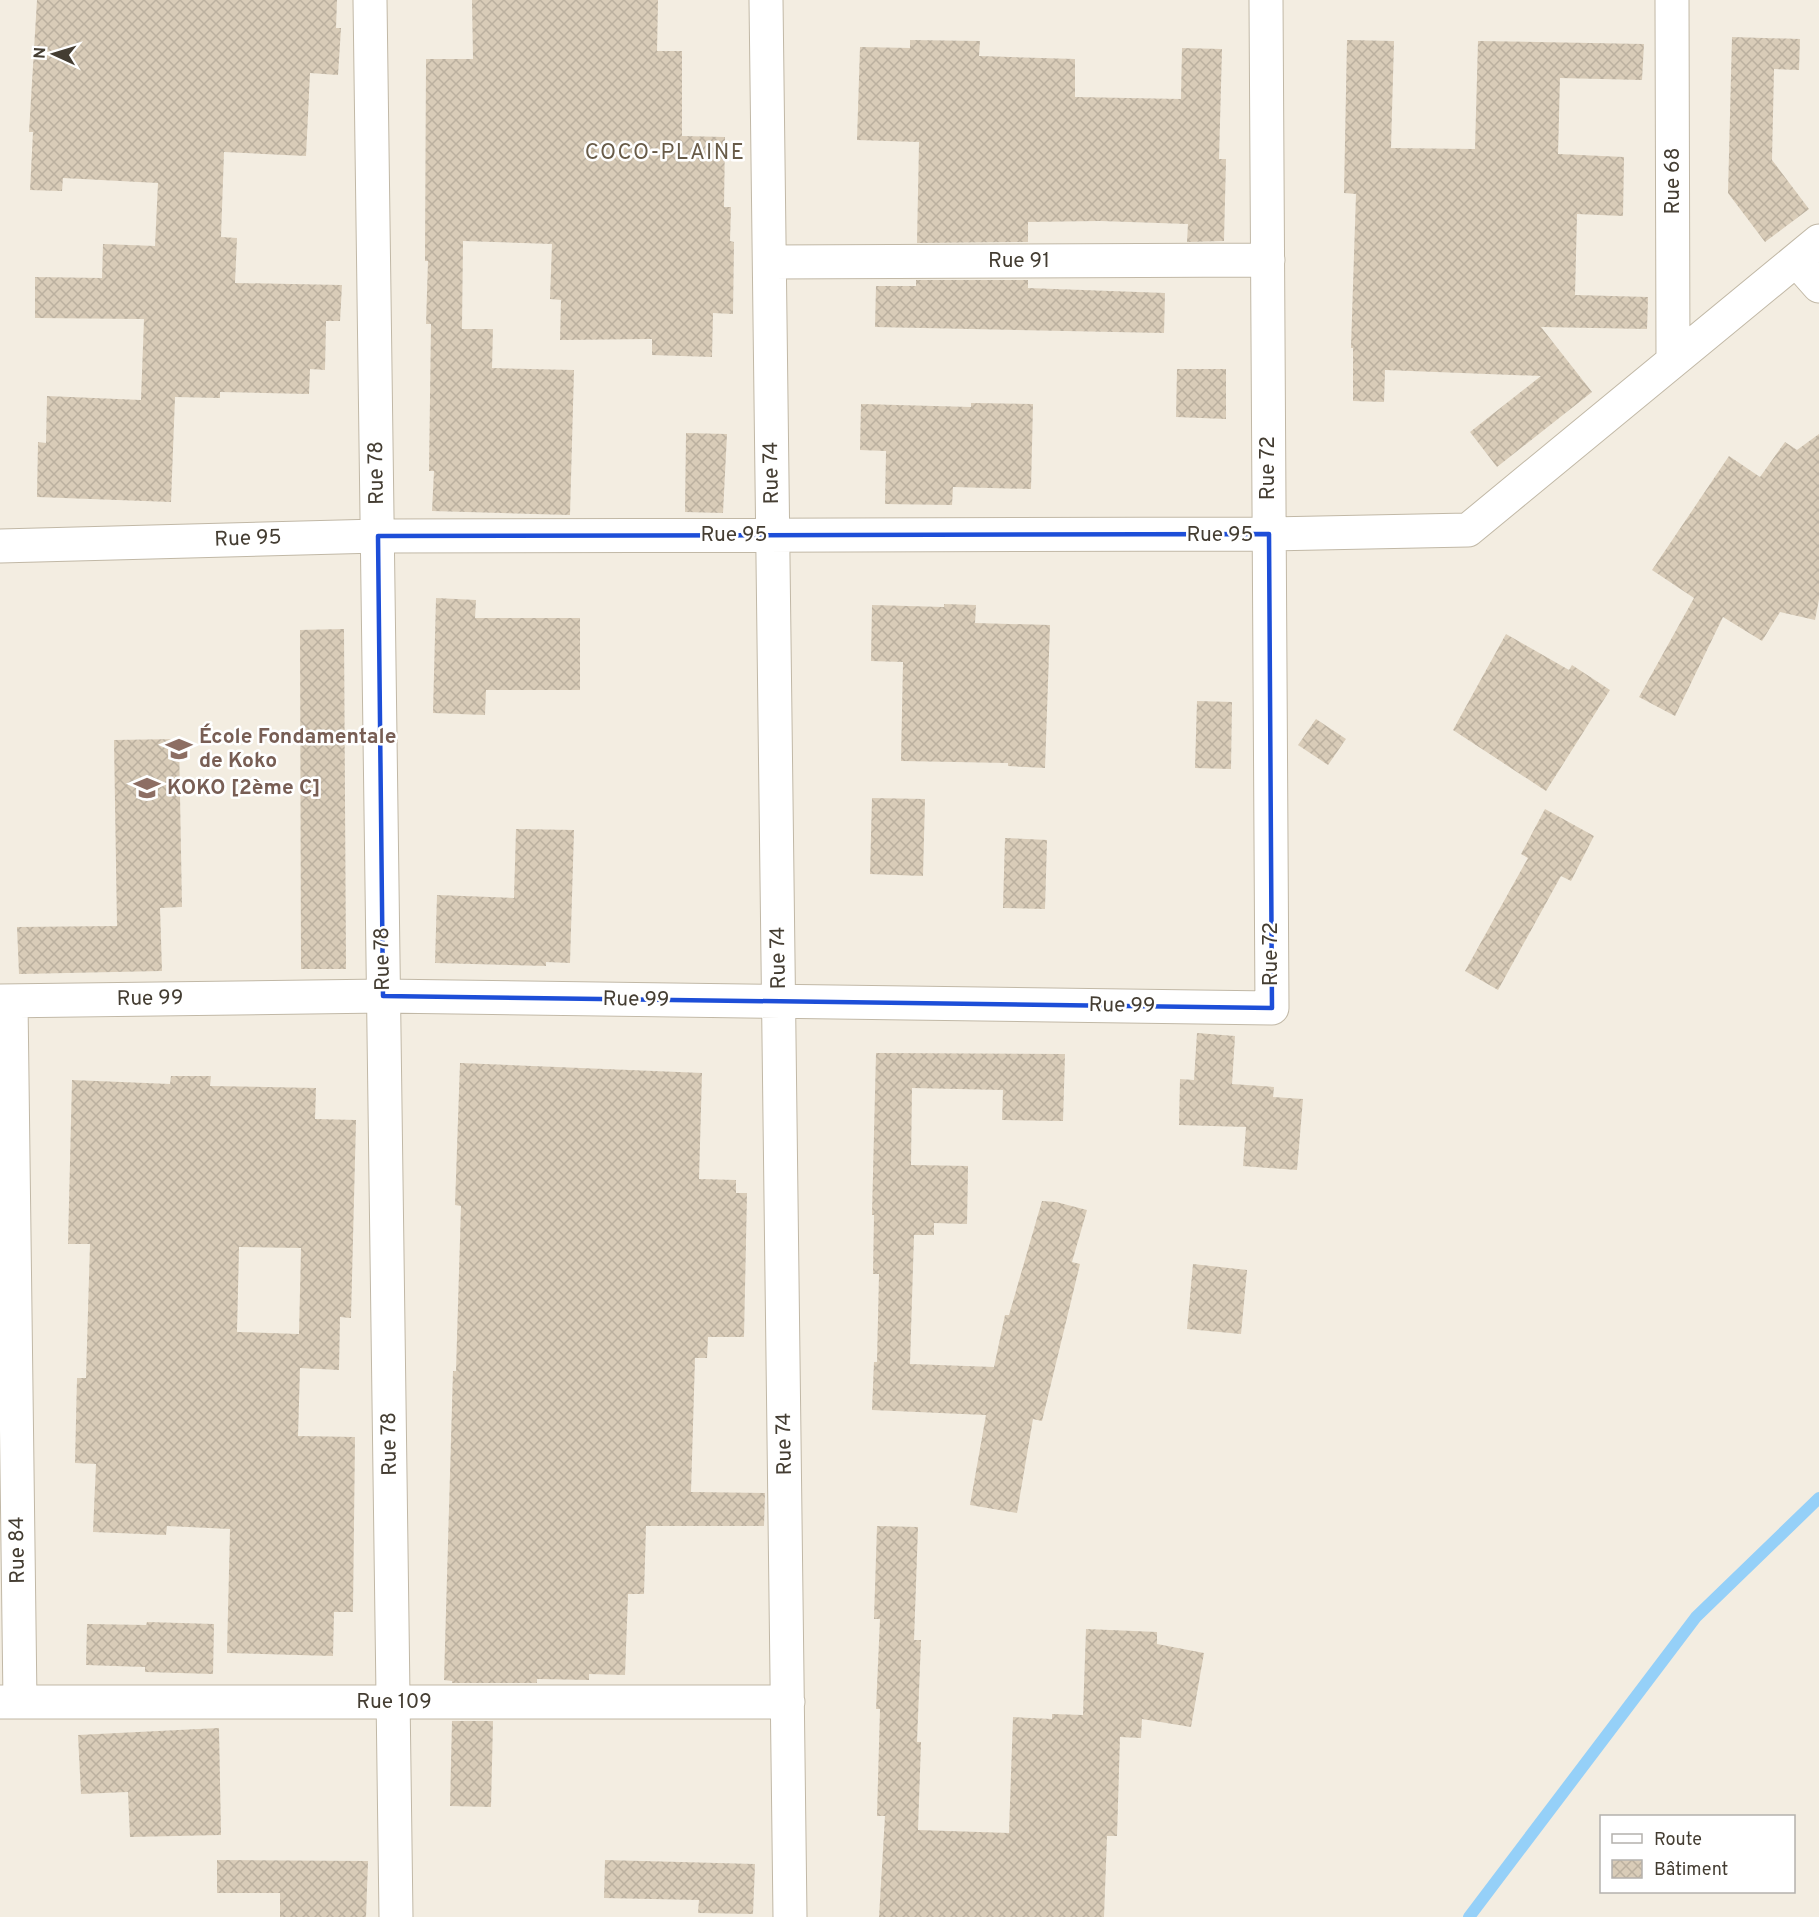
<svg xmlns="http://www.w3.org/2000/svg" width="1819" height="1917" font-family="Overpass,sans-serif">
<defs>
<pattern id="building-cross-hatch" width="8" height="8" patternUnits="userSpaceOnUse" patternTransform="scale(1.5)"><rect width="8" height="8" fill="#d9ccb8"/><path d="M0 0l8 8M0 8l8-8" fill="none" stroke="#bbb09f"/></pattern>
</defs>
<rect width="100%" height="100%" fill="#f3ede1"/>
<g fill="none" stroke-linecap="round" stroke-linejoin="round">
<path stroke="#95d0f8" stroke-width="12" d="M 1469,1917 L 1696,1617 L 1819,1498"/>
</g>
<path fill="url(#building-cross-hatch)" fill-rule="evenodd" d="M 37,0 L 337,0 L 336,28 L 341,28 L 338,75 L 310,73 L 306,156 L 224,152 L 221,237 L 237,238 L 235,283 L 342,285 L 340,321 L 326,321 L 325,370 L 310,369 L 309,394 L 220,392 L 220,398 L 175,397 L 171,502 L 37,497 L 38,442 L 46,443 L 47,396 L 141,400 L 144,319 L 35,318 L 35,277 L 102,278 L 103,244 L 155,246 L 158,183 L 63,178 L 62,191 L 30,190 L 33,132 L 29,132 Z
M 472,0 L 658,0 L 657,51 L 682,51 L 682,136 L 725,137 L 724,207 L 731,207 L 730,241 L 734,242 L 733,314 L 713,313 L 712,357 L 652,355 L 652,339 L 560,340 L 561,300 L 550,299 L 552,244 L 463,241 L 462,329 L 493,329 L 492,368 L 574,370 L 570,515 L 432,511 L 434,471 L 429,471 L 431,324 L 426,324 L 428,261 L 425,261 L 426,59 L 473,59 Z
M 1732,37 L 1800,39 L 1799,70 L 1774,69 L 1772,160 L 1809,209 L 1765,242 L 1728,193 Z
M 910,40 L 980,41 L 979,56 L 1075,59 L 1075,97 L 1181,99 L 1182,48 L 1222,49 L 1219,159 L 1226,159 L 1224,241 L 1187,242 L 1188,224 L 1100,221 L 1028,222 L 1028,242 L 917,243 L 919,142 L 857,140 L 860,47 L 910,48 Z
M 1347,40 L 1394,41 L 1391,148 L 1475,149 L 1478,41 L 1644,44 L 1642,80 L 1560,78 L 1558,154 L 1624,157 L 1623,216 L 1577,214 L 1575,295 L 1648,297 L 1647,329 L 1541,327 L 1592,392 L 1497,467 L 1470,432 L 1541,376 L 1385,370 L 1384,402 L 1353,401 L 1353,348 L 1351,348 L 1356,194 L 1344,193 Z
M 916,280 L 1028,280 L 1028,288 L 1165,293 L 1164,333 L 875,327 L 876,286 L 916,286 Z
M 1177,369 L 1226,369 L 1226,419 L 1176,417 Z
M 971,403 L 1033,404 L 1031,489 L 953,487 L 952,505 L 885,504 L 886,451 L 860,450 L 861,404 L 971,407 Z
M 686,433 L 727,434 L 723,513 L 685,512 Z
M 1819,434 L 1819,599 L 1815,620 L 1780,612 L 1762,641 L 1723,617 L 1675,716 L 1639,697 L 1694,598 L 1652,570 L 1729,456 L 1760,477 L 1785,442 L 1797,450 Z
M 436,598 L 476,600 L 475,618 L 580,618 L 580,690 L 486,690 L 485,715 L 433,713 Z
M 944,604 L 976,605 L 975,623 L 1050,625 L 1045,768 L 1008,766 L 1008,763 L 901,761 L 903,662 L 871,661 L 872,605 L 944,607 Z
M 344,629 L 346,969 L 301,969 L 300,630 Z
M 1506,634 L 1569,670 L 1572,665 L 1610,690 L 1546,791 L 1453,730 Z
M 1197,701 L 1232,702 L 1231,769 L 1195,768 Z
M 1316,719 L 1346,739 L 1328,765 L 1298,745 Z
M 179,739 L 182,907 L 160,908 L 162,971 L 19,974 L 17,927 L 117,926 L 114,740 Z
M 872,798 L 925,799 L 923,876 L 870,874 Z
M 1545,809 L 1594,836 L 1571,881 L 1561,876 L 1498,990 L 1465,971 L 1528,858 L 1521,854 Z
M 516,829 L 574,830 L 570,963 L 546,962 L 546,966 L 435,963 L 437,895 L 514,898 Z
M 1005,838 L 1047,840 L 1045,909 L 1003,908 Z
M 1197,1033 L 1235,1036 L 1232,1084 L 1274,1087 L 1273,1097 L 1303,1099 L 1297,1170 L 1243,1166 L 1246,1127 L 1179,1125 L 1180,1079 L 1194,1080 Z
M 876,1053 L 1065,1054 L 1063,1121 L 1002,1120 L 1003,1090 L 912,1088 L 911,1165 L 968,1166 L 967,1224 L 934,1223 L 934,1235 L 914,1235 L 910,1364 L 994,1367 L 1005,1315 L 1009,1315 L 1042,1201 L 1056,1202 L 1087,1210 L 1072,1262 L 1080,1264 L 1042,1421 L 1033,1419 L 1017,1513 L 970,1505 L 986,1415 L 872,1410 L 874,1362 L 877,1362 L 879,1274 L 873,1274 L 874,1215 L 872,1215 Z
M 460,1063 L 702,1073 L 699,1179 L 736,1180 L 736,1193 L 747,1193 L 744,1337 L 708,1337 L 707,1358 L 695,1358 L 691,1492 L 765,1493 L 764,1526 L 646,1526 L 644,1594 L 628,1594 L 625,1675 L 589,1674 L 589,1680 L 537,1679 L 537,1683 L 452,1683 L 452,1681 L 444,1680 L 453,1371 L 456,1371 L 461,1206 L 455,1205 Z
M 171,1076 L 211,1076 L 210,1086 L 316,1088 L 315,1119 L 356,1120 L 351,1318 L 340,1317 L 339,1370 L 300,1368 L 298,1436 L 355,1437 L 353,1612 L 334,1612 L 333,1656 L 227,1653 L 230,1529 L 167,1526 L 166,1535 L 93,1532 L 96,1464 L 75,1463 L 77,1378 L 86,1378 L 90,1244 L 68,1244 L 72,1080 L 170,1084 ZM 239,1247 L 301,1248 L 299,1334 L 237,1332 Z
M 1193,1264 L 1247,1270 L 1241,1334 L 1187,1329 Z
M 877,1526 L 918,1527 L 914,1640 L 921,1640 L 917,1742 L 921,1742 L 918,1830 L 1009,1833 L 1013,1717 L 1052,1719 L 1052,1714 L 1083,1715 L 1086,1629 L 1157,1632 L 1157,1644 L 1204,1653 L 1191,1727 L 1142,1719 L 1141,1738 L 1120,1737 L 1117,1836 L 1107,1836 L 1104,1917 L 879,1917 L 885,1816 L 877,1816 L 880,1709 L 876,1709 L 880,1619 L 874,1619 Z
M 147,1622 L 214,1624 L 213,1674 L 145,1672 L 145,1667 L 86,1665 L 87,1624 L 146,1625 Z
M 452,1721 L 493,1721 L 491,1807 L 450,1806 Z
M 219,1728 L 221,1835 L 130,1837 L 128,1792 L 81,1794 L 78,1735 Z
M 217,1860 L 368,1861 L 366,1917 L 280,1917 L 280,1893 L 217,1893 Z
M 605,1860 L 755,1864 L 753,1914 L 698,1913 L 699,1900 L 604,1898 Z"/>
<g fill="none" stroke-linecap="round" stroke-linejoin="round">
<g stroke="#c1b8a6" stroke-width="35">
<path id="minor" d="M 370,0 L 396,1917
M 766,0 L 790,1917
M 1672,0 L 1673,361
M 1796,260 L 1819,286
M 770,262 L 1268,260
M 0,546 L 378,536 L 1269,534 L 1468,530 L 1819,241
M 0,1001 L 383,996 L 1272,1008 L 1266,0
M 11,1001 L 20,1702
M 0,1702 L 788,1702"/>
</g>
<use href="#minor" stroke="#fff" stroke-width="33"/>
</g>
<path fill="none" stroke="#1d4ed8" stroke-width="4.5" stroke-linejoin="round" d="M 1269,534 L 1272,1008 L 383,996 L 378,536 Z"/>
<defs>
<g id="school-bare" transform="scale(2.07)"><path d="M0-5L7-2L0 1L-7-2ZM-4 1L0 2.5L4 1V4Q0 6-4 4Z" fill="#8d6e63" stroke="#fff" stroke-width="2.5" paint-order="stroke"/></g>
</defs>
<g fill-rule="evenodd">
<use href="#school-bare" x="179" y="749"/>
<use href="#school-bare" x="147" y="788"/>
</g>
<g text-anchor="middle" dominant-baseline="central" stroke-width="5" stroke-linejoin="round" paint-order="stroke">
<g font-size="21" fill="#443d32" stroke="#fff">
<text transform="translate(1673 181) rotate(-90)">Rue 68</text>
<text x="1019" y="261">Rue 91</text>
<text transform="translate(1268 468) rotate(-90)">Rue 72</text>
<text transform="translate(377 473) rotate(-91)">Rue 78</text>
<text transform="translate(772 473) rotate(-91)">Rue 74</text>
<text x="734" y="535">Rue 95</text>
<text x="1220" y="535">Rue 95</text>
<text transform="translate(248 539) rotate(-2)">Rue 95</text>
<text transform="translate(1271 954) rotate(-90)">Rue 72</text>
<text transform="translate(779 958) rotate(-91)">Rue 74</text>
<text transform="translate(383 959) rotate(-91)">Rue 78</text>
<text transform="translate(150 999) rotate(-1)">Rue 99</text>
<text transform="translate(636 1000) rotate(1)">Rue 99</text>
<text transform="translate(1122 1006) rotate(1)">Rue 99</text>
<text transform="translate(390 1444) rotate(-91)">Rue 78</text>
<text transform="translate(785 1444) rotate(-91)">Rue 74</text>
<text transform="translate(18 1550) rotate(-91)">Rue 84</text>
<text x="394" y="1702">Rue 109</text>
</g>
<g font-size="21" font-weight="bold" fill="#785e54" stroke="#fff" text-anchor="start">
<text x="199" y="737">École Fondamentale<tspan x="199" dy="24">de Koko</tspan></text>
<text x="167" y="788">KOKO [2ème C]</text>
</g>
<g font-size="22" letter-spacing="1.5" fill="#685b48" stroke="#fff">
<text x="665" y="153">COCO-PLAINE</text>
</g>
</g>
<rect x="1600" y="1815" width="195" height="78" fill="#ffffff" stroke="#b4b1ad" stroke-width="1.5"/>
<rect x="1612" y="1834" width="30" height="9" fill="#ffffff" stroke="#b4b1ad" stroke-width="1.5"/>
<text x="1654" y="1845" font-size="18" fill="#443d32">Route</text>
<rect x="1612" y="1860" width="30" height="18" fill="url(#building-cross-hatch)" stroke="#b4b1ad" stroke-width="1.5"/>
<text x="1654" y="1875" font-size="18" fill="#443d32">Bâtiment</text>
<g transform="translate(54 54) rotate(274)" stroke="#ffffff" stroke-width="4.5" paint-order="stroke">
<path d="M0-4.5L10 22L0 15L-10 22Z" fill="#443d32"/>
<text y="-9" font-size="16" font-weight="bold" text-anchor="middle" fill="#443d32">N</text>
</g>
</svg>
